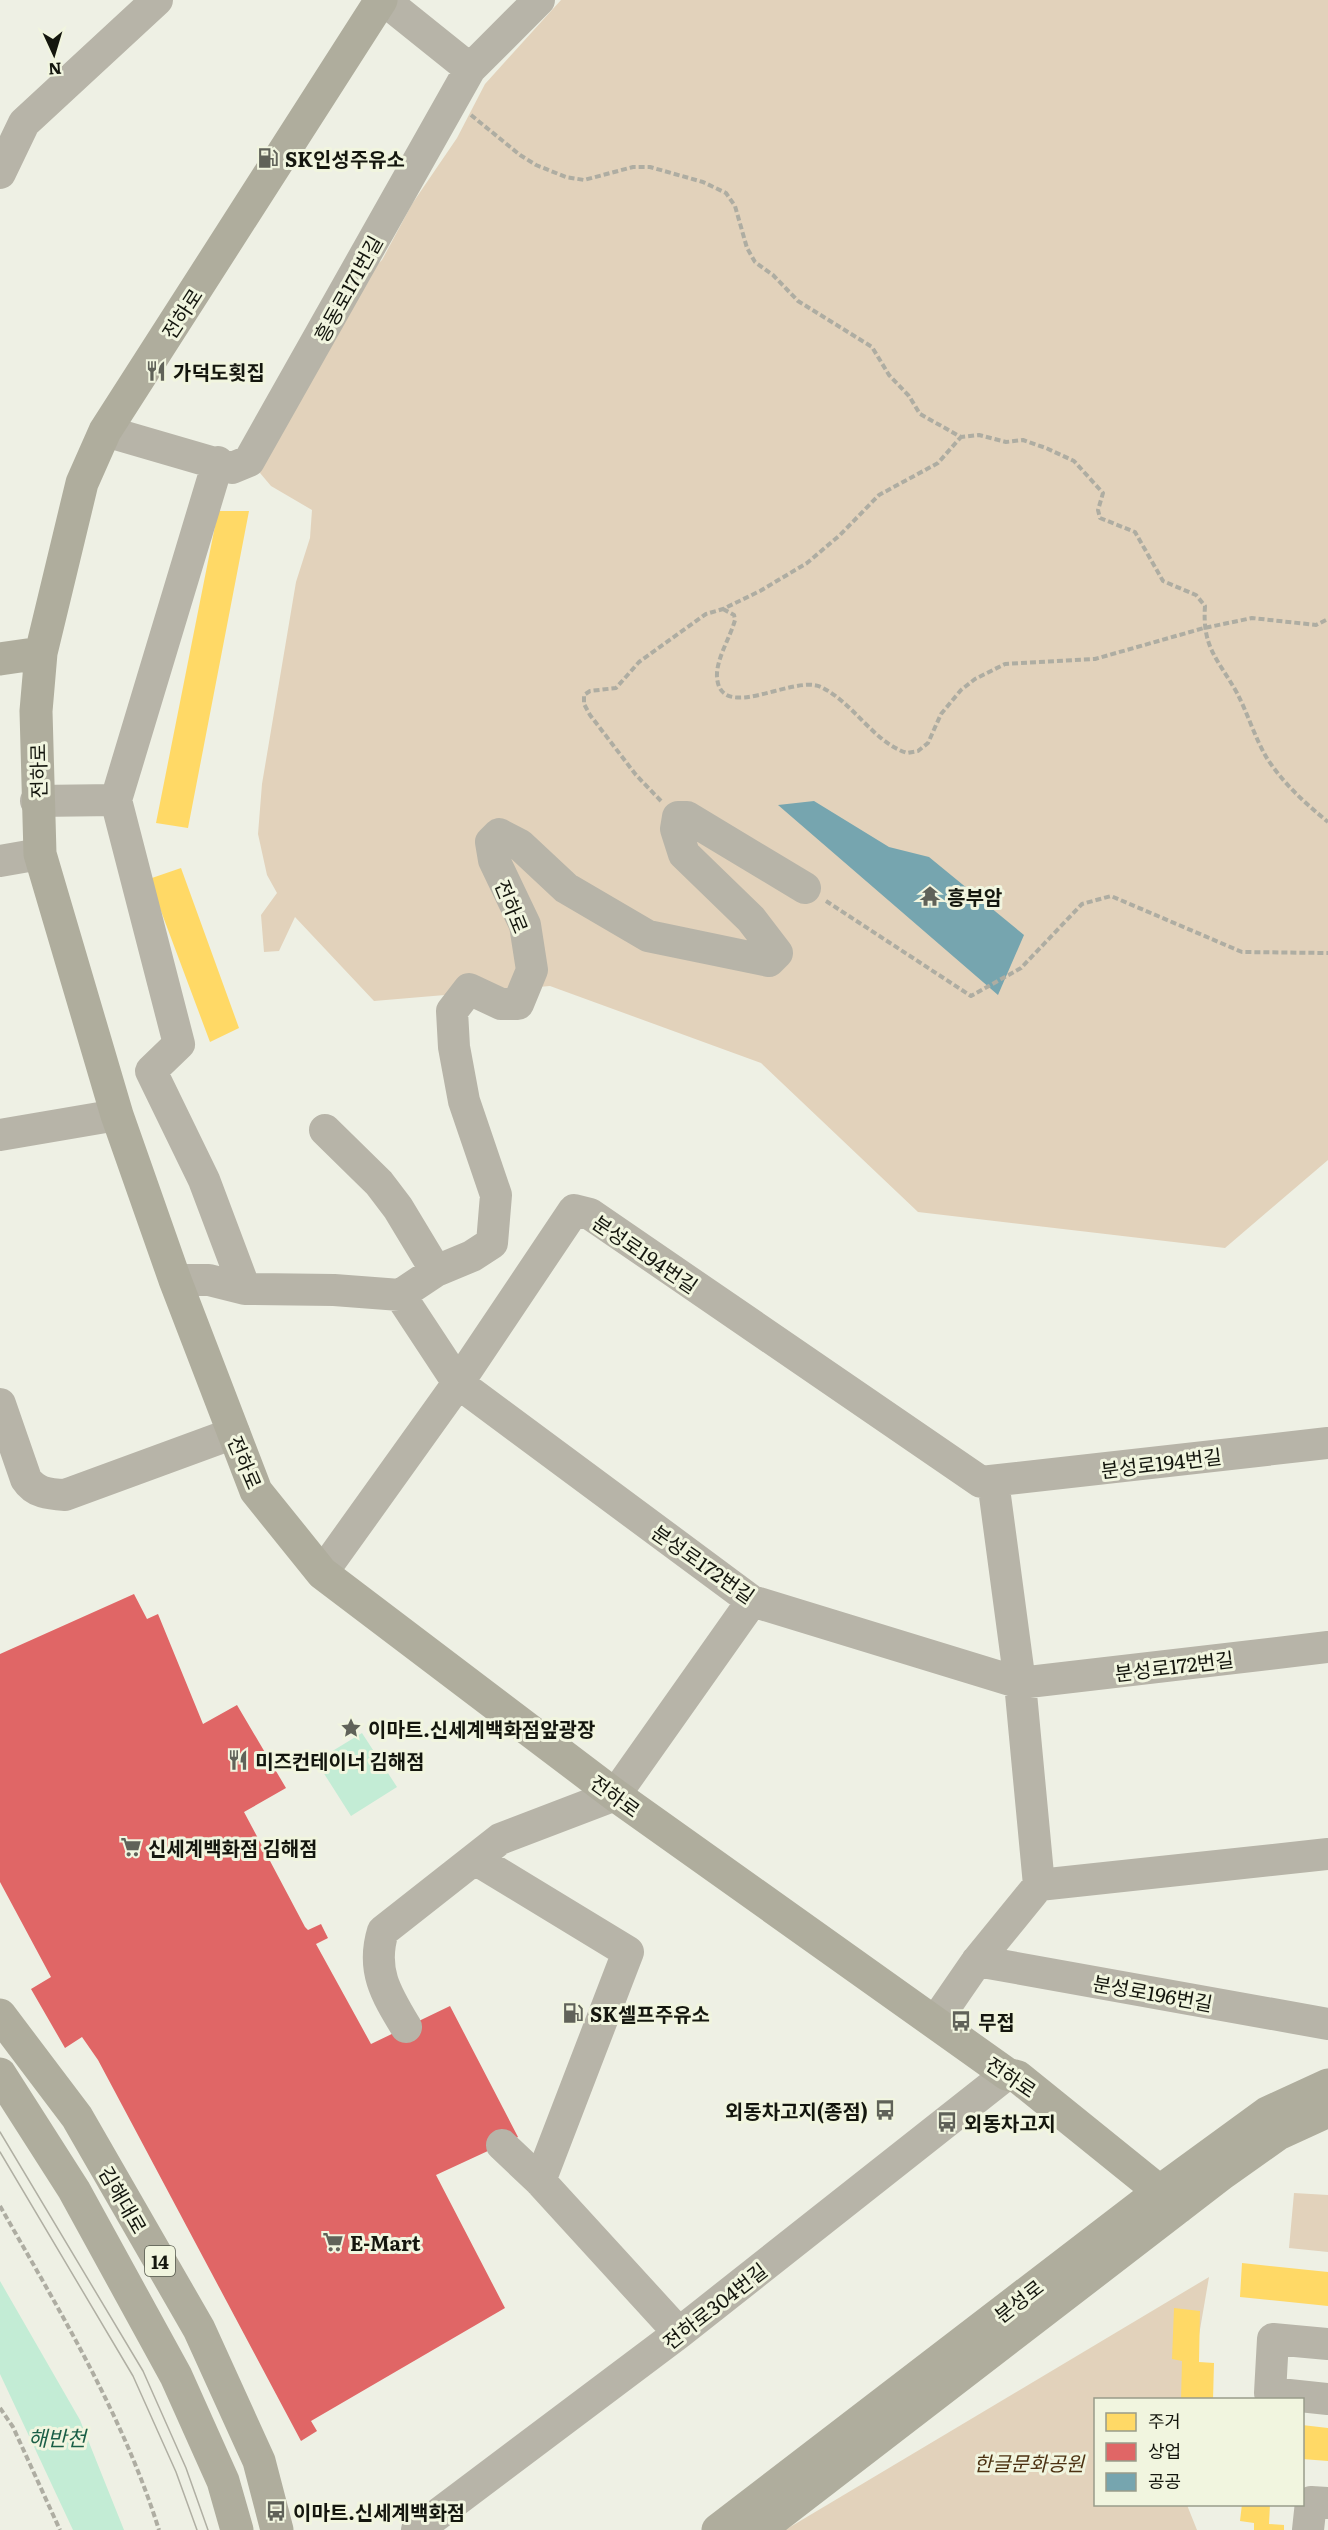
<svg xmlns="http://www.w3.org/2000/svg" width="1328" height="2530" font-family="Literata,'Noto Sans KR',serif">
<rect width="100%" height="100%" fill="#eef0e4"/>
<path fill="#e2d2bb" d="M 561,0 L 1328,0 L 1328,1160 L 1225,1248 L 918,1212 L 761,1063 L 550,986 L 374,1001 L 295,917 L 279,951 L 264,952 L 261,915 L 277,893 L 267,875 L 258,834 L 262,784 L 296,582 L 310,538 L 312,510 L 271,486 L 260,473 L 263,461 L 324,315 L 382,260 L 412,204 L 457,138 L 485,84 Z
M 1294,2193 L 1328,2195 L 1328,2252 L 1289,2248 Z
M 1209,2277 L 1188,2399 L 1096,2400 L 1096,2504 L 1187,2505 L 1197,2530 L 785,2530 Z"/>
<path fill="#c3ecd5" d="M 362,1733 L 397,1787 L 351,1816 L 316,1761 Z
M 0,2281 L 80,2420 L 124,2530 L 73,2530 L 0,2374 Z"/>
<path fill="#ffd966" d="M 218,511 L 249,511 L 188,828 L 156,823 Z
M 181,868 L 239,1028 L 210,1042 L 149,879 Z
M 1242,2263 L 1328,2272 L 1328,2306 L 1240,2297 Z
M 1174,2308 L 1200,2311 L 1199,2362 L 1214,2363 L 1213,2400 L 1181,2400 L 1182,2361 L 1172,2359 Z
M 1302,2425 L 1328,2428 L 1328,2461 L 1302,2459 Z
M 1242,2504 L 1270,2504 L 1269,2524 L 1284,2525 L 1284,2530 L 1254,2530 L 1254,2523 L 1240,2521 Z"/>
<path fill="#e06666" d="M 134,1594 L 147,1619 L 158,1614 L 203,1724 L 237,1705 L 286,1788 L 244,1812 L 305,1927 L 308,1930 L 321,1924 L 328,1938 L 316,1944 L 371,2044 L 450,2006 L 518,2137 L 436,2175 L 505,2308 L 311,2421 L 317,2431 L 301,2441 L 98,2060 L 82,2037 L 65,2048 L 31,1989 L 51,1977 L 0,1882 L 0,1654 Z"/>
<path fill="#76a5af" d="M 814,801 L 889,847 L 929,857 L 1024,935 L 998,995 L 778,805 Z"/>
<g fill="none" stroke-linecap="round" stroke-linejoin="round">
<path stroke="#aeada2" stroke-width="4" stroke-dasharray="6 3" stroke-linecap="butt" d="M 471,115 L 520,155 L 536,165 L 566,177 L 584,180 L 633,167 L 650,167 L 703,182 L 726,193 L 735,206 L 747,248 L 755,262 L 773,275 L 798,301 L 872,347 L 889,375 L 909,396 L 920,414 L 961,437 L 979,435 L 1006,442 L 1023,440 L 1046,448 L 1074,461 L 1103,493 L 1098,510 L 1100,518 L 1135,532 L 1163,581 L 1196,595 L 1205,606 C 1202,648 1218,659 1237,693 C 1248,714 1256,741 1268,760 C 1285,785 1305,803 1328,822
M 723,609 L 734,615 L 735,620 C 730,638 716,659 717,677 C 720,724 794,674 821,687 C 854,703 873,742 907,753 L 918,751 L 928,743 L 941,714 L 961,690 L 975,679 L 1005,664 L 1095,659 L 1204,628 L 1252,618 L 1316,625 L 1328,619
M 661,801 L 636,775 L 590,715 L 584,704 L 584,695 L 590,691 L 616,688 L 639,662 L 706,614 L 723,609 L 760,591 L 807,563 L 840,535 L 879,495 L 938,463 L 961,437
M 826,901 L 971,996 L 1021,968 L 1082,904 L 1111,896 L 1242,952 L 1328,953
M 0,2206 C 59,2310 123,2415 159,2530
M 0,2408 L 13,2427 L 60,2530"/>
<path stroke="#b7b4a8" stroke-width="32" d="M 384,0 L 470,69
M 0,173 L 24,123 L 157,0
M 105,431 L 232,468 L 249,461 L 470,69 L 539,0
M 218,462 L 116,800 L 179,1044 L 151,1071 L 204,1180 L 245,1289
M 36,801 L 116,800
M 0,861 L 40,854
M 325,1130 L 379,1183 L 398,1208 L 436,1271
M 0,1135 L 117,1115
M 175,1280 L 209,1280 L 245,1289 L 334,1290 L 400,1295 L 436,1271 L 472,1256 L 492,1243 L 496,1195 L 464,1101 L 454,1047 L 452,1011 L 469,989 L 501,1004 L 518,1004 L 532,970 L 525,925 L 494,860 L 491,842 L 499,834 L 520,845 L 566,888 L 648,936 L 769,961 L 777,953 L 751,919 L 684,854 L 676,829 L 678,817 L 687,817 L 805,888
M 400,1295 L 458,1383 L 752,1601 L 1020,1683 L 1328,1647
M 0,1404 L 26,1479 C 35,1493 49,1494 65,1495 L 234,1433
M 993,1481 L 1020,1683 L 1039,1885
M 322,1573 L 458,1383 L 574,1210 L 590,1214 L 981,1482 L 1328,1443
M 475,1859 L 628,1952 L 540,2181
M 1039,1885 L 1328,1854
M 977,1961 L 1328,2024
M 935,2022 L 977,1961 L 1039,1885
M 406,2027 C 386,1994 371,1970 383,1931 L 500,1839 L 615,1795 L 752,1601
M 502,2145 L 540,2181 L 679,2333
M 1328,2344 L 1273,2339 L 1270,2393 L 1328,2399
M 417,2530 L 679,2333 L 1007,2074
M 1308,2530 L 1311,2502 L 1328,2503"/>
<path stroke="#afad9d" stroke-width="33" d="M 381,0 L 105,431 L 82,483 L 41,653 L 36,711 L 40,854 L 117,1115 L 175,1280 L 256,1491 L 322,1573 L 615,1795 L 1007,2074 L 1018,2077 L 1179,2207
M 0,659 L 41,653
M 0,2015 L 77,2117 L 199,2329 L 259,2461 L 277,2530
M 0,2074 L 74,2190 L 176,2376 L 223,2481 L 237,2530
M 718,2530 L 1160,2191 L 1267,2113 L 1328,2085
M 759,2530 L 1223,2173 L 1278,2134 L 1328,2111"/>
<path stroke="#b0afa3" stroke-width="1.5" d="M 0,2132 L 143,2371 L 186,2468 L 208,2530
M 0,2152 L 133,2376 L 176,2472 L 197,2530"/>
</g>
<defs>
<g id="fuel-bare" transform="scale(1.62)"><path d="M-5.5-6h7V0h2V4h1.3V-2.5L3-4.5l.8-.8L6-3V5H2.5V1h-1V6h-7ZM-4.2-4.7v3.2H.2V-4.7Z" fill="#606259" stroke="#f1f5df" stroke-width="2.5" paint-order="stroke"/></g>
<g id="restaurant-bare" transform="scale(1.62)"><path d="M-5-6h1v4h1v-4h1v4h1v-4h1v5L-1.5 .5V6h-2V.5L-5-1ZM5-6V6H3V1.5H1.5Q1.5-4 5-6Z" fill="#606259" stroke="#f1f5df" stroke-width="2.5" paint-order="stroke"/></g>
<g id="temple-bare" transform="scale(1.62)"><path d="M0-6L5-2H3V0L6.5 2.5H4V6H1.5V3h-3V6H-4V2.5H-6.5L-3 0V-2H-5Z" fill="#606259" stroke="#f1f5df" stroke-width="2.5" paint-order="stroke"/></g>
<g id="sight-bare" transform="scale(1.62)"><path d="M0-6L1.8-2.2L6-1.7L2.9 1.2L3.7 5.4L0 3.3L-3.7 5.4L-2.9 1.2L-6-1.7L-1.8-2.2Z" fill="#606259" stroke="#f1f5df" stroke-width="2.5" paint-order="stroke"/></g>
<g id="supermarket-bare" transform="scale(1.62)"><path d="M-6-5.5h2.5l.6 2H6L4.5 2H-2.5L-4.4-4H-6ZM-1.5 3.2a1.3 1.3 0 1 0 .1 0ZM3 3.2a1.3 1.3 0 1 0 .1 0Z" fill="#606259" stroke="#f1f5df" stroke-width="2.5" paint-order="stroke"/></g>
<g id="bus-bare" transform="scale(1.62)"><path d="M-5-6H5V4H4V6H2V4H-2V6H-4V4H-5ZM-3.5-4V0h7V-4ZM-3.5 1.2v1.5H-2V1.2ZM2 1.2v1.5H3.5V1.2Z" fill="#606259" stroke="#f1f5df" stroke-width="2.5" paint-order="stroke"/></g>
</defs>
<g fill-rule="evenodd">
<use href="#fuel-bare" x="268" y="158"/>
<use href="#restaurant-bare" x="156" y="371"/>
<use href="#temple-bare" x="930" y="896"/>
<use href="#sight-bare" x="351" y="1728"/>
<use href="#restaurant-bare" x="238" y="1760"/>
<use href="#supermarket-bare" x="131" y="1847"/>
<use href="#fuel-bare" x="573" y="2013"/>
<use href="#bus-bare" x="961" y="2021"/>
<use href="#bus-bare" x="885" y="2110"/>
<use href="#bus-bare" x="947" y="2122"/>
<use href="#supermarket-bare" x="333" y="2242"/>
<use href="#bus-bare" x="276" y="2511"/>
</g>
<g text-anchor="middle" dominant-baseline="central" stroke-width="6" stroke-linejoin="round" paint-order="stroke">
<rect fill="#f1f5df" stroke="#56594d" stroke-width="1.5" x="145" y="2246" width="30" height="30" rx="4.5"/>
<g font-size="18" font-weight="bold" fill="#14160e">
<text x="160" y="2261">14</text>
</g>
<g font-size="20" font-weight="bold" fill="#14160e" stroke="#f1f5df" text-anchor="start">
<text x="285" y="158">SK인성주유소</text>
<text x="173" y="371">가덕도횟집</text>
<text x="947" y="896">흥부암</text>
<text x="368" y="1728">이마트.신세계백화점앞광장</text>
<text x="255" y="1760">미즈컨테이너 김해점</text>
<text x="148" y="1847">신세계백화점 김해점</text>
<text x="590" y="2013">SK셀프주유소</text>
<text x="978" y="2021">무접</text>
<text x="868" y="2110" text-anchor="end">외동차고지(종점)</text>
<text x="964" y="2122">외동차고지</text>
<text x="350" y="2242">E-Mart</text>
<text x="293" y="2511">이마트.신세계백화점</text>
</g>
<g font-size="20" fill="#14160e" stroke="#f1f5df">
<text transform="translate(347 288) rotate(-61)">흥동로171번길</text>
<text transform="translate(181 313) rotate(-57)">전하로</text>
<text transform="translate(37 771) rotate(-91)">전하로</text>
<text transform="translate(513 906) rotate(68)">전하로</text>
<text transform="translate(646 1253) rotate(34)">분성로194번길</text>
<text transform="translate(246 1462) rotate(67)">전하로</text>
<text transform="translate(1161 1462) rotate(-7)">분성로194번길</text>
<text transform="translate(704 1563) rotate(35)">분성로172번길</text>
<text transform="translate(1174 1665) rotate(-7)">분성로172번길</text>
<text transform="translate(616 1795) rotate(36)">전하로</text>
<text transform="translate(1153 1992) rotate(10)">분성로196번길</text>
<text transform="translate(1012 2076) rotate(34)">전하로</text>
<text transform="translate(124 2199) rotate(60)">김해대로</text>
<text transform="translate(1018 2300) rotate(-38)">분성로</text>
<text transform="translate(714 2305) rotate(-38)">전하로304번길</text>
</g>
<g font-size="20" font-style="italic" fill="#4c3212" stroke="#f1f5df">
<text x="1029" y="2462">한글문화공원</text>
</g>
<g font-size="21" font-style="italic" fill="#1b5f46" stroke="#f1f5df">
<text x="57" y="2436">해반천</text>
</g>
</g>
<rect x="1094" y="2398" width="210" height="108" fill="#f1f5df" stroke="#999c8b" stroke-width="1.5"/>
<rect x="1106" y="2413" width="30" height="18" fill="#ffd966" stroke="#999c8b" stroke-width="1.5"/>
<text x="1148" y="2428" font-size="18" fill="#14160e">주거</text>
<rect x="1106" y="2443" width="30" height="18" fill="#e06666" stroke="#999c8b" stroke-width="1.5"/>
<text x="1148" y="2458" font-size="18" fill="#14160e">상업</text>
<rect x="1106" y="2473" width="30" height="18" fill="#76a5af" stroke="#999c8b" stroke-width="1.5"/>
<text x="1148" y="2488" font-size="18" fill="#14160e">공공</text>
<g transform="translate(54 54) rotate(176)" stroke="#f1f5df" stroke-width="4.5" paint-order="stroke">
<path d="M0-4.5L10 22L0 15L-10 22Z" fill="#14160e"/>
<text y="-9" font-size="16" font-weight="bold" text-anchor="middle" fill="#14160e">N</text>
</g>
</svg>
